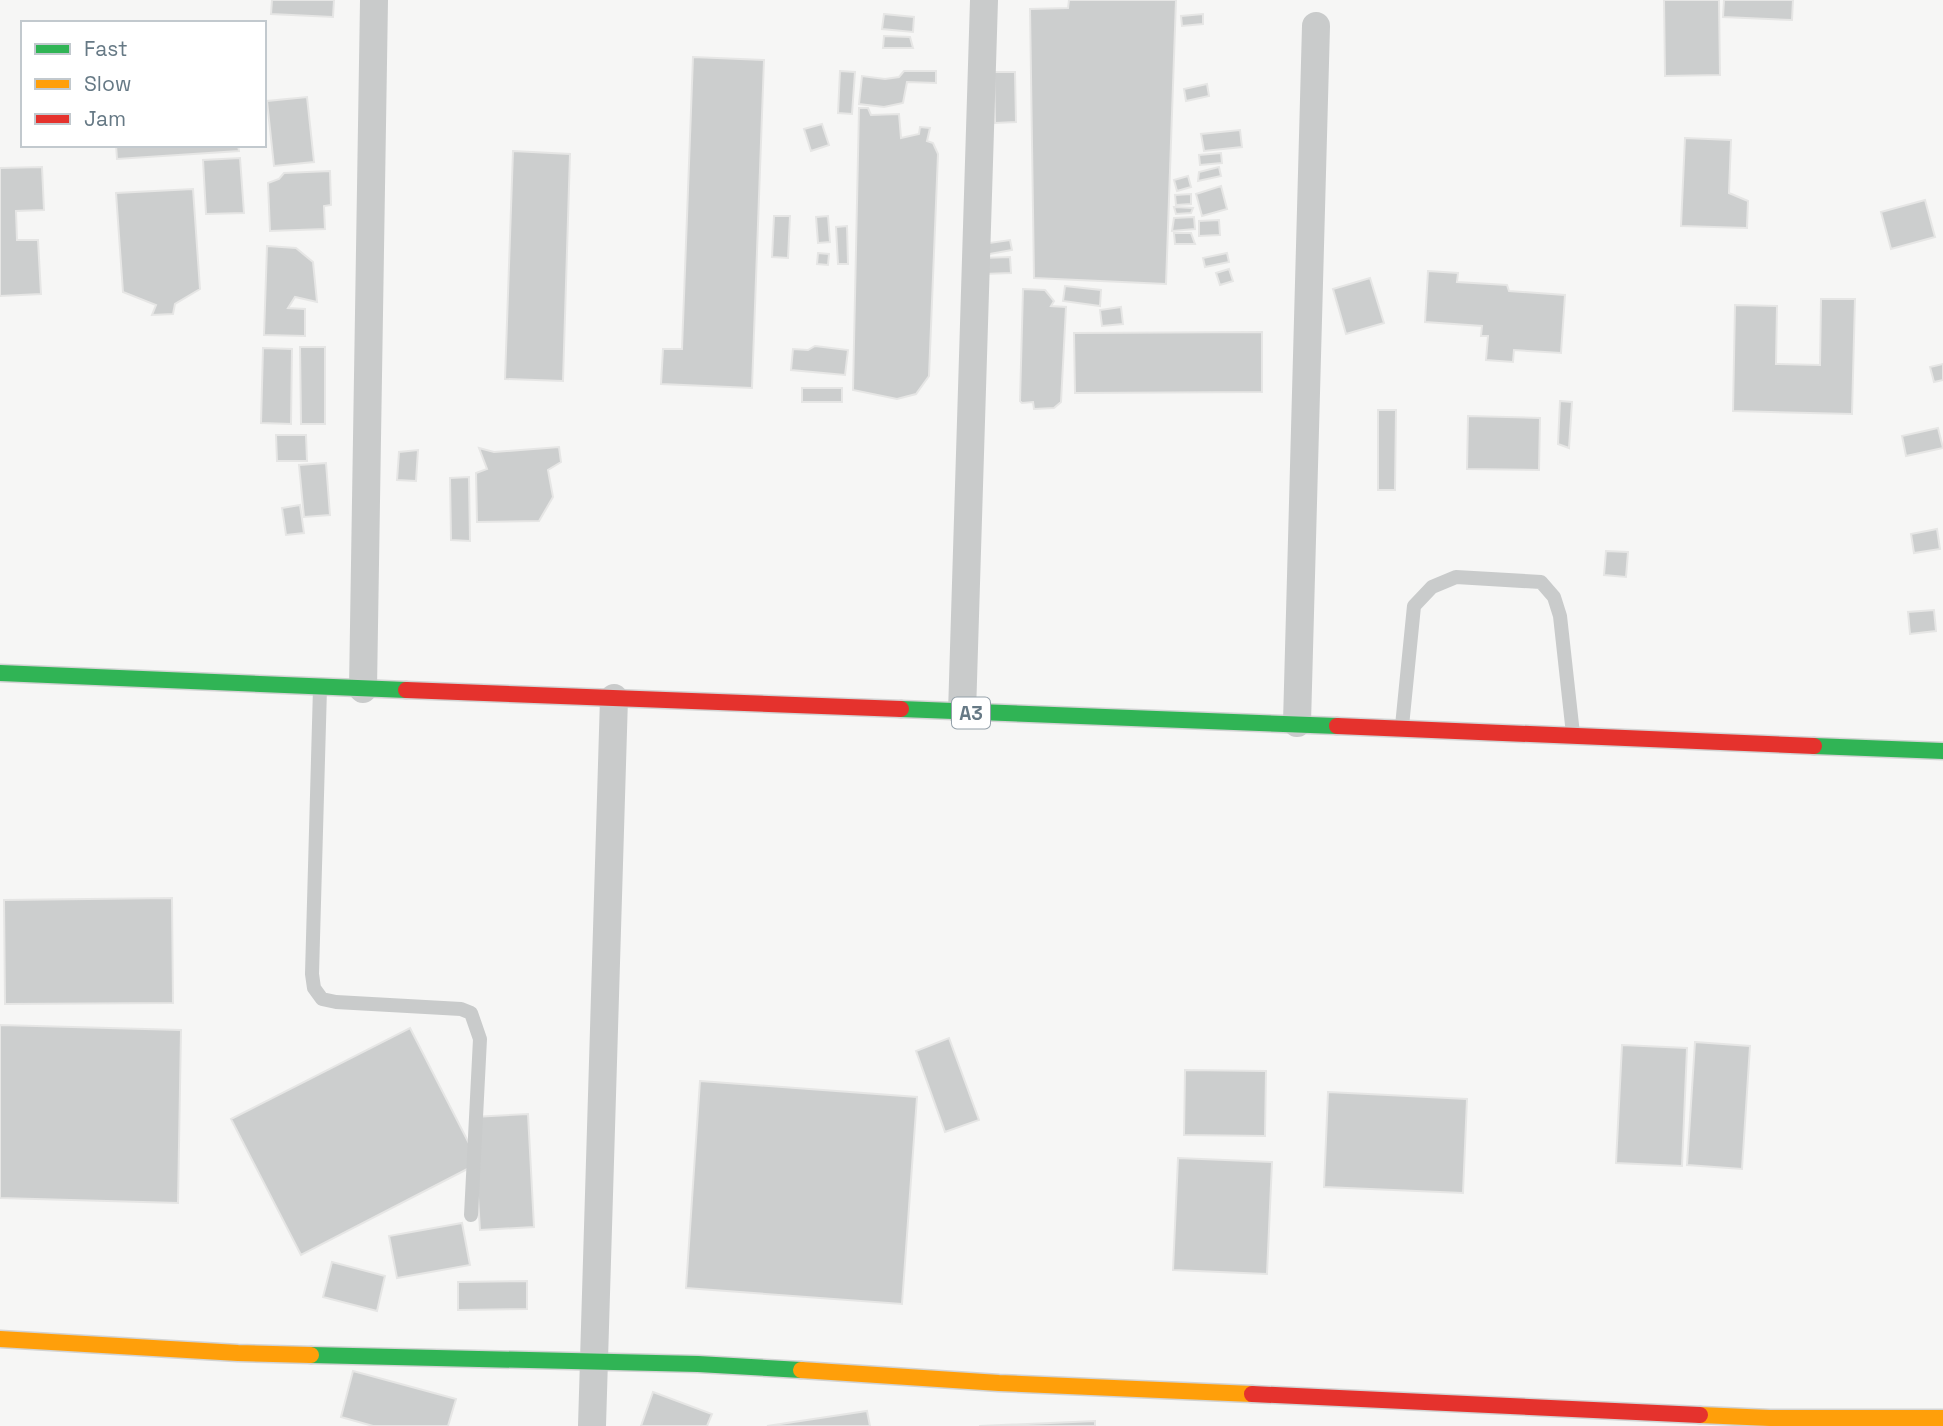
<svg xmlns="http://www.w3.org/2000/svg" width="1943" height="1426" font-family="'Space Grotesk',sans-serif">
<rect width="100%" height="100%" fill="#f6f6f5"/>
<path fill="#cccece" stroke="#e6e6e5" stroke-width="2" d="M 272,0 L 334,0 L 333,17 L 271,14 Z
M 1069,0 L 1176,0 L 1166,284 L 1034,278 L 1030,9 L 1068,8 Z
M 1664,0 L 1719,0 L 1720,75 L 1665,76 Z
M 1724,0 L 1793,0 L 1792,20 L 1723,17 Z
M 884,14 L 914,17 L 913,32 L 882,29 Z
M 1203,14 L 1203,24 L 1182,26 L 1181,16 Z
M 884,36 L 910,37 L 913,48 L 883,48 Z
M 693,57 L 764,60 L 752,388 L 661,384 L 663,349 L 682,349 Z
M 840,71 L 855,72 L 852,114 L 838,113 Z
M 904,71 L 936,71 L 936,83 L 907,82 L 903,103 L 884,107 L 859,104 L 862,76 L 885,79 L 899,77 Z
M 994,72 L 1015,72 L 1016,122 L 995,123 Z
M 1207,84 L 1209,96 L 1186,101 L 1184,89 Z
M 307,97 L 314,162 L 274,166 L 267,101 Z
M 859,108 L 868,108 L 871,115 L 899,114 L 901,138 L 919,134 L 920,127 L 930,128 L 927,141 L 933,143 L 938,154 L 929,376 L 916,394 L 897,399 L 853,390 Z
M 822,124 L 829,145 L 811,151 L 804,129 Z
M 1240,130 L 1242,147 L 1204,151 L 1201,134 Z
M 1685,138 L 1731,140 L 1729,193 L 1748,201 L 1747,228 L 1681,226 Z
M 116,145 L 238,145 L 239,151 L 117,159 Z
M 513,151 L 570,154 L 563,381 L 505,379 Z
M 1221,153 L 1222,163 L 1200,165 L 1199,155 Z
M 240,158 L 244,213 L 206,214 L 203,160 Z
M 42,167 L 44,210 L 16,211 L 17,240 L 38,240 L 41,294 L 0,296 L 0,168 Z
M 1219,167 L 1221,176 L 1198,181 L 1199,172 Z
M 330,171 L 331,205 L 324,206 L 325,229 L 270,231 L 268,183 L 279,179 L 284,173 Z
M 1188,176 L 1191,187 L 1177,191 L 1174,180 Z
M 1221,186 L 1227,209 L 1202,216 L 1196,194 Z
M 193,189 L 200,289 L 175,304 L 173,314 L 152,315 L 156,305 L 123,292 L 116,193 Z
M 1191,194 L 1191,204 L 1176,205 L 1175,195 Z
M 1925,200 L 1935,237 L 1891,249 L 1881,212 Z
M 1174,207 L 1193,208 L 1191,213 L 1176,214 Z
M 774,216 L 790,216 L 788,258 L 772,257 Z
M 828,216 L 830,242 L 818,243 L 816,217 Z
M 1194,217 L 1195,229 L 1172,231 L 1174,218 Z
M 1219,220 L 1220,235 L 1199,236 L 1199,221 Z
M 847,226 L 848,264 L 838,264 L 836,227 Z
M 1174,233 L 1191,233 L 1195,244 L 1175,244 Z
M 1010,240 L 1012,250 L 984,255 L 982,244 Z
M 267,246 L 296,248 L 313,262 L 317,302 L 295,297 L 288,308 L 305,309 L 305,336 L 264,335 Z
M 818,253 L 829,254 L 828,265 L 817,264 Z
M 1227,253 L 1229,262 L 1205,267 L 1203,258 Z
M 1010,257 L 1011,273 L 983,274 L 982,258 Z
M 1229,269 L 1233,281 L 1220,285 L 1216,273 Z
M 1428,271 L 1458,273 L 1457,282 L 1507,285 L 1509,291 L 1565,295 L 1561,353 L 1514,350 L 1513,362 L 1486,360 L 1488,336 L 1481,336 L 1482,326 L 1425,322 Z
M 1370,278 L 1384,323 L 1346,334 L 1333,289 Z
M 1065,286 L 1101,290 L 1100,306 L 1063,301 Z
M 1023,289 L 1045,290 L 1054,301 L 1051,306 L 1066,307 L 1061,402 L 1054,408 L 1034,409 L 1033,402 L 1022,403 L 1020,401 Z
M 1821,299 L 1855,299 L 1852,414 L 1733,411 L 1735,305 L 1777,306 L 1776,364 L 1820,365 Z
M 1121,307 L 1123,324 L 1102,326 L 1100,310 Z
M 1262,332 L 1262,392 L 1075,393 L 1074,333 Z
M 815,346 L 848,350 L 845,375 L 791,370 L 793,349 L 808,350 Z
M 300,347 L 325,347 L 325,424 L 301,424 Z
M 263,348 L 292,349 L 291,424 L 261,423 Z
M 1943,364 L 1943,380 L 1934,382 L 1930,367 Z
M 802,388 L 842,388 L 842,402 L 802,402 Z
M 1560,401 L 1572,402 L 1569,448 L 1558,444 Z
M 1378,410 L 1396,410 L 1395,490 L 1378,490 Z
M 1468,416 L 1540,418 L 1539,470 L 1467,469 Z
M 1938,428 L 1943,448 L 1906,456 L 1902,436 Z
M 276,435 L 306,435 L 307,461 L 277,461 Z
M 559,447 L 561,462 L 548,470 L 553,497 L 539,521 L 477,522 L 476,473 L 487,469 L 479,448 L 494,452 Z
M 418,450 L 416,481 L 397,480 L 399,452 Z
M 326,463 L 330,515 L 304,517 L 299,465 Z
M 469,477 L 470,541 L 451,540 L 450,478 Z
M 300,505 L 304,533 L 286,535 L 282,508 Z
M 1937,529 L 1940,549 L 1914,553 L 1911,534 Z
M 1606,551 L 1628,552 L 1626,577 L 1604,575 Z
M 1934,610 L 1936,631 L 1910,634 L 1908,612 Z
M 172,898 L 173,1003 L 5,1004 L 4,900 Z
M 0,1025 L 181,1030 L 178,1203 L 0,1198 Z
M 410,1028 L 479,1163 L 301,1255 L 231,1119 Z
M 949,1038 L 979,1120 L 945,1132 L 916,1051 Z
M 1695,1042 L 1750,1046 L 1742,1169 L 1687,1165 Z
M 1622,1045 L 1687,1048 L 1682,1166 L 1616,1163 Z
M 1185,1070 L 1266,1071 L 1265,1136 L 1184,1135 Z
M 700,1081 L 917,1097 L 902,1304 L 686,1288 Z
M 1328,1092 L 1467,1099 L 1463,1193 L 1324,1187 Z
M 528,1114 L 534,1227 L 480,1230 L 473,1117 Z
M 1178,1158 L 1272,1162 L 1267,1274 L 1173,1270 Z
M 462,1223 L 470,1265 L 397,1278 L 389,1236 Z
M 332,1262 L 385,1276 L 377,1311 L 323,1297 Z
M 527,1281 L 527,1309 L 458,1310 L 458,1282 Z
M 353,1371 L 456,1399 L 448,1426 L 373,1426 L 341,1417 Z
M 653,1392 L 712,1414 L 707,1426 L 641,1426 Z
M 867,1411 L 870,1426 L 767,1426 Z
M 1095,1421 L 1095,1426 L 979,1426 Z"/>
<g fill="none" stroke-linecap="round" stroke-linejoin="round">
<g stroke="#d2d3d3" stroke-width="19">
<path id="fast" d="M 0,673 L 406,690
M 901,709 L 1337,726
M 1814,746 L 1943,751
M 311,1355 L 698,1364 L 801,1370"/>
</g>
<g stroke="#d2d3d3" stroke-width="19">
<path id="slow" d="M 0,1339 L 238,1353 L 311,1355
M 801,1370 L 999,1383 L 1252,1394
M 1700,1415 L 1770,1418 L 1943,1418"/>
</g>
<g stroke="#d2d3d3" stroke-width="19">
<path id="jam" d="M 406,690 L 901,709
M 1337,726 L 1814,746
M 1252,1394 L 1700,1415"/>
</g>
<path stroke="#c9cbcb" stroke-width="14" d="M 320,688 L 312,974 L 314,988 L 322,999 L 336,1002 L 461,1009 L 471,1013 L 480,1039 L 471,1215
M 1402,726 L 1414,606 L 1432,587 L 1456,577 L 1541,582 L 1554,597 L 1560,616 L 1573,734"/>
<path stroke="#c9cbcb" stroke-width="28" d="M 363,689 L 374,0
M 962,713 L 984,0
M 1297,723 L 1316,26
M 592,1426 L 614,698"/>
<use href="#fast" stroke="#30b455" stroke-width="16"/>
<use href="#slow" stroke="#ff9f0a" stroke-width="16"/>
<use href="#jam" stroke="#e5322d" stroke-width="16"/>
</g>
<g text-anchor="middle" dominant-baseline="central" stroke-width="7" stroke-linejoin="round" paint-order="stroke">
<rect fill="#fff" stroke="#94a1aa" stroke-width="2" x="952" y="697.5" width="38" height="31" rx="5"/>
<g font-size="19" font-weight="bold" fill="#667985">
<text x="971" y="713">A3</text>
</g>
</g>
<rect x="21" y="21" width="245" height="126" fill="#ffffff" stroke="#c2c9ce" stroke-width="2"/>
<rect x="35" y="44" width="35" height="10" fill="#30b455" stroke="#c2c9ce" stroke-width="2"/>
<text x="84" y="56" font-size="21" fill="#667985">Fast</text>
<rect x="35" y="79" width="35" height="10" fill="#ff9f0a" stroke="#c2c9ce" stroke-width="2"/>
<text x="84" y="91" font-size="21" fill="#667985">Slow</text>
<rect x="35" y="114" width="35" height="10" fill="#e5322d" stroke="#c2c9ce" stroke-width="2"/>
<text x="84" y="126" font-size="21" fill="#667985">Jam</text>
</svg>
